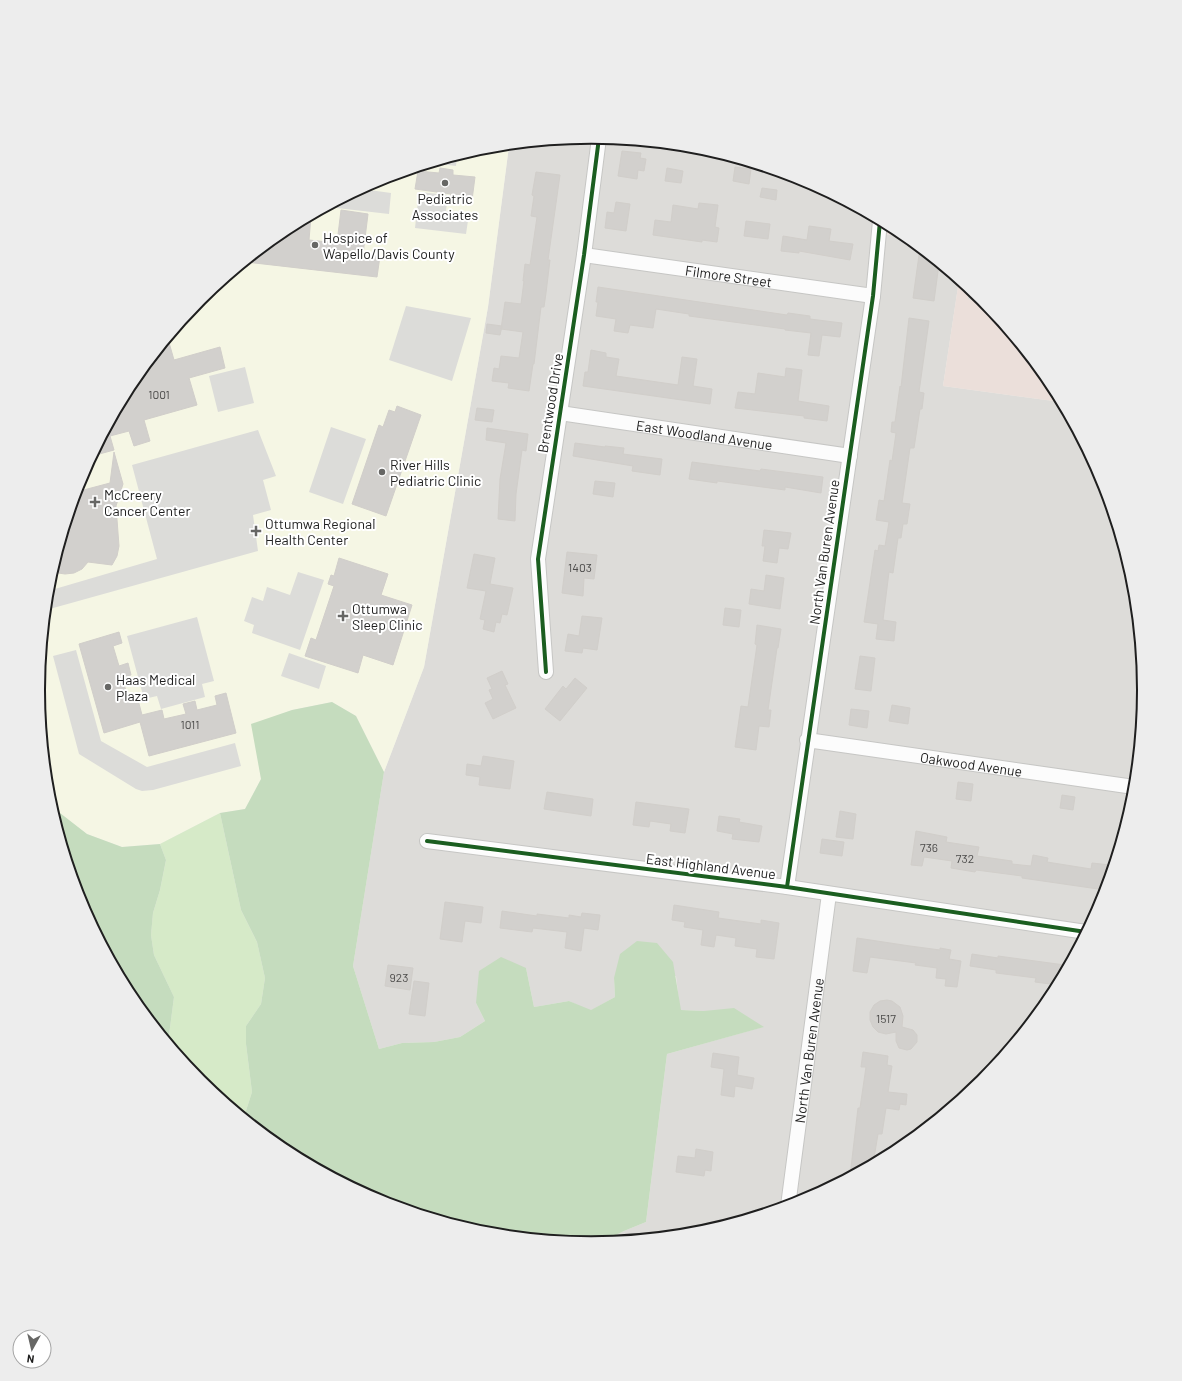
<svg xmlns="http://www.w3.org/2000/svg" width="1182" height="1381" font-family="Barlow,sans-serif">
<rect width="100%" height="100%" fill="#eeede8"/>
<path fill="#dddcd9" d="M 591,138 L 699,148 L 803,180 L 880,221 L 878,233 L 906,237 L 959,280 L 943,386 L 1061,402 L 1102,479 L 1133,583 L 1144,691 L 1133,799 L 1102,902 L 1051,998 L 982,1082 L 898,1150 L 802,1201 L 699,1233 L 607,1242 L 606,1240 L 624,1231 L 646,1222 L 667,1054 L 763,1027 L 704,1011 L 680,1010 L 676,976 L 614,978 L 615,997 L 590,1011 L 569,1001 L 534,1007 L 526,968 L 476,1003 L 485,1021 L 460,1037 L 434,1042 L 402,1043 L 379,1049 L 353,966 L 384,772 L 424,667 L 488,307 L 509,146 Z
M 427,1216 L 439,1216 L 491,1231 L 495,1234 L 483,1233 Z"/>
<path fill="#ebdfda" d="M 880,221 L 898,231 L 906,237 L 878,233 Z
M 959,280 L 982,300 L 1051,383 L 1061,402 L 943,386 Z"/>
<path fill="#f5f6e4" d="M 509,146 L 488,307 L 424,667 L 384,772 L 356,716 L 332,702 L 292,710 L 252,725 L 261,779 L 245,809 L 220,813 L 160,844 L 122,847 L 87,834 L 59,813 L 46,768 L 38,690 L 49,582 L 80,479 L 131,383 L 200,299 L 284,231 L 380,180 L 483,148 Z"/>
<path fill="#d6eac8" d="M 220,813 L 241,910 L 257,942 L 265,978 L 261,1004 L 246,1026 L 246,1044 L 252,1092 L 244,1117 L 200,1081 L 168,1043 L 174,997 L 154,955 L 151,935 L 153,913 L 160,890 L 166,860 L 160,844 Z"/>
<path fill="#c5dcbe" d="M 332,702 L 356,716 L 384,772 L 353,966 L 379,1049 L 402,1043 L 434,1042 L 460,1037 L 485,1021 L 476,1003 L 479,971 L 501,957 L 526,968 L 534,1007 L 569,1001 L 591,1010 L 615,997 L 614,978 L 620,954 L 637,941 L 657,943 L 673,962 L 681,1010 L 704,1011 L 734,1008 L 764,1027 L 667,1054 L 646,1222 L 624,1231 L 606,1240 L 607,1242 L 591,1243 L 495,1234 L 491,1231 L 439,1216 L 427,1216 L 379,1201 L 284,1150 L 244,1117 L 252,1092 L 246,1044 L 246,1026 L 261,1004 L 265,978 L 257,942 L 241,910 L 220,813 L 245,809 L 261,779 L 251,724 L 292,710 Z
M 46,769 L 60,813 L 87,834 L 122,847 L 160,844 L 166,860 L 160,890 L 153,913 L 151,935 L 154,955 L 174,997 L 168,1043 L 131,998 L 80,902 L 49,798 Z"/>
<path fill="#dcdcd9" d="M 457,156 L 456,166 L 433,163 Z
M 362,189 L 391,193 L 389,214 L 328,207 Z
M 419,192 L 448,195 L 446,211 L 469,214 L 466,234 L 415,228 Z
M 969,289 L 982,300 L 984,302 L 968,299 Z
M 406,306 L 471,318 L 452,381 L 389,360 Z
M 245,367 L 254,403 L 218,412 L 209,376 Z
M 331,427 L 366,439 L 343,504 L 309,492 Z
M 258,430 L 276,476 L 263,480 L 271,510 L 253,515 L 258,551 L 46,610 L 48,591 L 157,559 L 132,465 Z
M 298,572 L 324,580 L 300,650 L 252,633 L 254,625 L 244,621 L 252,597 L 263,601 L 267,587 L 290,595 Z
M 197,617 L 214,681 L 202,684 L 205,697 L 161,709 L 157,696 L 144,699 L 127,636 Z
M 76,650 L 101,741 L 147,767 L 235,743 L 241,766 L 153,790 L 142,791 L 136,789 L 79,754 L 53,656 Z
M 289,653 L 326,666 L 319,689 L 281,676 Z"/>
<path fill="#d2d0cd" stroke="#d1ceca" d="M 622,151 L 641,153 L 640,158 L 646,159 L 644,171 L 638,170 L 637,179 L 618,176 Z
M 735,167 L 751,169 L 749,184 L 733,181 Z
M 440,168 L 453,170 L 453,175 L 475,177 L 472,200 L 450,198 L 451,194 L 415,189 L 418,171 L 439,173 Z
M 667,168 L 683,171 L 681,183 L 665,181 Z
M 536,172 L 560,175 L 548,260 L 550,260 L 546,293 L 544,307 L 541,307 L 534,364 L 533,364 L 529,391 L 508,388 L 509,383 L 492,381 L 494,368 L 499,369 L 501,356 L 519,358 L 523,332 L 501,329 L 505,302 L 521,304 L 524,281 L 523,281 L 525,264 L 530,265 L 537,217 L 531,216 L 534,196 L 532,195 Z
M 762,188 L 777,190 L 776,200 L 760,197 Z
M 616,202 L 630,204 L 626,231 L 605,228 L 607,212 L 614,213 Z
M 699,203 L 718,205 L 715,227 L 719,228 L 717,242 L 702,240 L 702,242 L 653,235 L 655,220 L 671,222 L 673,205 L 698,209 Z
M 341,210 L 368,214 L 363,254 L 380,256 L 377,277 L 246,262 L 277,236 L 285,237 L 286,229 L 311,216 L 309,240 L 337,243 Z
M 746,221 L 770,224 L 768,239 L 744,236 Z
M 809,226 L 831,229 L 829,241 L 853,244 L 850,260 L 799,251 L 799,253 L 781,251 L 783,236 L 807,240 Z
M 920,248 L 939,264 L 934,301 L 913,298 Z
M 598,287 L 787,315 L 788,313 L 810,316 L 810,319 L 842,323 L 840,337 L 822,335 L 819,356 L 808,355 L 811,333 L 785,330 L 785,329 L 689,316 L 689,314 L 656,309 L 653,328 L 630,325 L 628,333 L 614,331 L 616,319 L 596,316 L 598,302 L 596,302 Z
M 909,318 L 929,321 L 919,392 L 924,393 L 922,409 L 920,409 L 914,448 L 910,448 L 902,503 L 910,504 L 907,524 L 903,524 L 901,538 L 898,538 L 893,573 L 889,572 L 883,620 L 896,622 L 894,641 L 876,639 L 878,624 L 864,622 L 875,550 L 878,551 L 879,545 L 885,546 L 889,522 L 876,520 L 879,500 L 884,501 L 890,460 L 892,461 L 896,433 L 891,432 L 892,422 L 895,422 L 900,386 L 901,387 Z
M 487,324 L 502,326 L 500,335 L 486,333 Z
M 168,339 L 174,360 L 220,347 L 225,368 L 189,378 L 197,405 L 144,420 L 150,441 L 134,446 L 129,431 L 110,436 L 114,450 L 92,456 L 131,383 Z
M 591,350 L 606,353 L 606,357 L 619,359 L 616,376 L 678,385 L 682,357 L 697,359 L 693,386 L 712,389 L 710,404 L 583,386 L 585,372 L 588,372 Z
M 786,368 L 802,370 L 798,401 L 829,406 L 827,421 L 804,418 L 804,416 L 735,408 L 738,392 L 755,394 L 758,373 L 785,377 Z
M 397,406 L 421,415 L 386,516 L 352,504 L 379,425 L 383,427 L 389,410 L 395,412 Z
M 477,408 L 494,410 L 492,422 L 475,420 Z
M 487,428 L 528,434 L 526,451 L 522,450 L 516,494 L 515,521 L 498,519 L 500,479 L 506,443 L 486,440 Z
M 575,443 L 605,447 L 605,446 L 624,448 L 623,454 L 662,459 L 660,475 L 632,471 L 633,466 L 573,456 Z
M 114,452 L 123,484 L 116,506 L 119,546 L 117,556 L 112,565 L 88,562 L 82,569 L 74,573 L 65,574 L 52,572 L 76,492 L 110,483 Z
M 692,462 L 760,471 L 761,469 L 823,477 L 821,493 L 785,487 L 785,490 L 717,481 L 717,483 L 689,479 Z
M 595,481 L 615,483 L 613,497 L 593,494 Z
M 764,530 L 791,533 L 788,549 L 779,548 L 777,563 L 763,561 L 765,546 L 762,546 Z
M 567,552 L 597,555 L 594,579 L 584,578 L 583,596 L 562,593 Z
M 474,554 L 495,558 L 490,584 L 513,588 L 507,615 L 502,614 L 500,623 L 496,622 L 494,632 L 483,629 L 485,620 L 480,619 L 486,591 L 467,588 Z
M 339,558 L 388,574 L 381,595 L 412,605 L 393,665 L 363,655 L 358,673 L 305,656 L 311,638 L 316,640 L 334,586 L 328,584 L 331,575 L 334,576 Z
M 766,575 L 784,578 L 780,609 L 749,604 L 751,589 L 764,591 Z
M 725,608 L 741,610 L 739,627 L 723,625 Z
M 582,616 L 602,618 L 597,650 L 583,648 L 582,653 L 565,651 L 568,634 L 579,636 Z
M 757,625 L 781,629 L 778,648 L 777,648 L 768,710 L 771,710 L 769,727 L 759,726 L 756,750 L 735,747 L 741,706 L 748,707 L 757,645 L 755,644 Z
M 119,632 L 122,643 L 113,646 L 119,666 L 128,663 L 131,675 L 122,677 L 128,698 L 137,696 L 142,715 L 162,710 L 164,719 L 186,714 L 183,704 L 195,701 L 197,710 L 217,705 L 215,696 L 226,693 L 236,733 L 149,756 L 140,722 L 104,733 L 79,644 Z
M 860,656 L 875,658 L 871,691 L 855,689 Z
M 502,671 L 508,684 L 505,685 L 516,708 L 493,719 L 485,703 L 493,699 L 489,690 L 492,689 L 487,678 Z
M 575,678 L 587,688 L 560,721 L 545,709 L 563,686 L 566,689 Z
M 892,705 L 910,708 L 908,724 L 889,721 Z
M 851,709 L 869,711 L 867,728 L 849,725 Z
M 483,756 L 514,761 L 510,789 L 479,785 L 480,777 L 466,775 L 467,764 L 481,766 Z
M 958,782 L 973,784 L 971,801 L 956,799 Z
M 547,792 L 593,799 L 591,816 L 544,809 Z
M 1062,795 L 1075,797 L 1073,810 L 1060,808 Z
M 636,802 L 689,809 L 685,833 L 670,831 L 671,824 L 650,821 L 649,827 L 633,825 Z
M 840,811 L 856,814 L 853,839 L 836,837 Z
M 719,816 L 740,819 L 739,822 L 762,826 L 759,842 L 732,839 L 733,834 L 717,831 Z
M 916,831 L 947,837 L 946,842 L 979,847 L 977,856 L 1012,861 L 1012,864 L 1031,866 L 1033,855 L 1048,858 L 1047,862 L 1091,869 L 1092,863 L 1110,865 L 1109,872 L 1111,873 L 1105,890 L 1022,878 L 1022,876 L 976,870 L 975,872 L 951,868 L 952,861 L 924,857 L 922,866 L 911,865 Z
M 822,839 L 844,842 L 842,856 L 820,853 Z
M 445,902 L 483,907 L 481,923 L 465,921 L 462,942 L 440,939 Z
M 674,905 L 719,912 L 718,918 L 761,924 L 761,920 L 779,923 L 774,959 L 756,957 L 757,949 L 735,946 L 736,938 L 716,935 L 714,947 L 701,945 L 703,930 L 684,927 L 685,922 L 672,920 Z
M 502,911 L 537,916 L 537,914 L 569,918 L 569,915 L 581,917 L 582,913 L 600,915 L 598,930 L 584,928 L 581,951 L 565,948 L 567,932 L 533,928 L 532,932 L 500,928 Z
M 857,938 L 910,946 L 940,950 L 940,948 L 951,950 L 949,959 L 961,961 L 957,987 L 945,986 L 946,979 L 936,978 L 937,968 L 915,965 L 916,963 L 870,957 L 867,973 L 853,971 Z
M 972,954 L 998,958 L 998,956 L 1065,965 L 1064,974 L 1058,985 L 1035,982 L 1036,978 L 996,973 L 996,970 L 970,966 Z
M 388,965 L 413,968 L 410,990 L 385,986 Z
M 414,981 L 429,983 L 425,1016 L 409,1014 Z
M 887,1000 L 892,1001 L 900,1007 L 903,1016 L 902,1027 L 913,1030 L 917,1035 L 917,1042 L 911,1049 L 907,1050 L 899,1048 L 896,1041 L 896,1032 L 886,1034 L 878,1032 L 873,1027 L 870,1020 L 870,1012 L 874,1005 L 880,1001 Z
M 863,1052 L 888,1056 L 887,1065 L 892,1066 L 888,1092 L 907,1094 L 906,1105 L 900,1104 L 899,1110 L 886,1108 L 882,1134 L 878,1134 L 873,1164 L 850,1176 L 858,1108 L 860,1108 L 866,1067 L 861,1067 Z
M 713,1053 L 739,1057 L 737,1075 L 754,1078 L 752,1089 L 735,1086 L 734,1097 L 721,1095 L 724,1069 L 711,1067 Z
M 696,1149 L 713,1152 L 711,1171 L 705,1170 L 704,1176 L 676,1172 L 678,1156 L 695,1158 Z"/>
<g fill="none" stroke-linecap="round" stroke-linejoin="round">
<g stroke="#c6c6c4" stroke-width="16">
<g id="minor">
<path id="s1" d="M 584,255 L 873,296"/>
<path id="s2" d="M 560,413 L 850,456"/>
<path d="M 546,672 L 538,559 L 584,255 L 599,138"/>
<path id="s3" d="M 807,740 L 1134,787"/>
<path d="M 427,841 L 787,887 L 1086,932"/>
<path d="M 787,887 L 873,296 L 880,221"/>
<path id="s4" d="M 788,1206 L 829,894"/>
</g>
</g>
<use href="#minor" stroke="#fcfcfc" stroke-width="14"/>
<g stroke="#fff" stroke-width="6">
<path id="cycleway" d="M 546,672 L 538,559 L 584,255 L 599,138
M 427,841 L 787,887 L 1086,932
M 787,887 L 873,296 L 880,221"/>
</g>
<use href="#cycleway" stroke="#1b5e20" stroke-width="4"/>
</g>
<g fill="#676765" stroke="#fff" stroke-width="1.5">
<circle cx="445" cy="183" r="4"/>
<circle cx="315" cy="245" r="4"/>
<circle cx="382" cy="472" r="4"/>
<path d="M93 496h4v4h4v4h-4v4h-4v-4h-4v-4h4z"/>
<path d="M254 525h4v4h4v4h-4v4h-4v-4h-4v-4h4z"/>
<path d="M341 610h4v4h4v4h-4v4h-4v-4h-4v-4h4z"/>
<circle cx="108" cy="687" r="4"/>
</g>
<g text-anchor="middle" dominant-baseline="central" stroke-width="4" stroke-linejoin="round" paint-order="stroke">
<g font-size="12" fill="#4c4b4a">
<text x="159" y="394">1001</text>
<text x="580" y="567">1403</text>
<text x="190" y="724">1011</text>
<text x="929" y="847">736</text>
<text x="965" y="858">732</text>
<text x="399" y="977">923</text>
<text x="886" y="1018">1517</text>
</g>
<g font-size="14" fill="#1f1f1f" stroke="#fff" text-anchor="start">
<text x="445" y="198" text-anchor="middle">Pediatric<tspan x="445" dy="16">Associates</tspan></text>
<text x="323" y="237">Hospice of<tspan x="323" dy="16">Wapello/Davis County</tspan></text>
<text x="390" y="464">River Hills<tspan x="390" dy="16">Pediatric Clinic</tspan></text>
<text x="104" y="494">McCreery<tspan x="104" dy="16">Cancer Center</tspan></text>
<text x="265" y="523">Ottumwa Regional<tspan x="265" dy="16">Health Center</tspan></text>
<text x="352" y="608">Ottumwa<tspan x="352" dy="16">Sleep Clinic</tspan></text>
<text x="116" y="679">Haas Medical<tspan x="116" dy="16">Plaza</tspan></text>
</g>
<g font-size="14" fill="#1f1f1f" stroke="#fff">
<text stroke="none"><textPath href="#s1" startOffset="146">Filmore Street</textPath></text>
<text transform="translate(550 403) rotate(-81)">Brentwood Drive</text>
<text stroke="none"><textPath href="#s2" startOffset="146">East Woodland Avenue</textPath></text>
<text transform="translate(824 552) rotate(-82)">North Van Buren Avenue</text>
<text stroke="none"><textPath href="#s3" startOffset="166">Oakwood Avenue</textPath></text>
<text transform="translate(711 866) rotate(7)">East Highland Avenue</text>
<text stroke="none"><textPath href="#s4" startOffset="157">North Van Buren Avenue</textPath></text>
</g>
</g>
<path d="M0 0H1182V1381H0ZM45 690a546 546 0 1 1 1092 0a546 546 0 1 1-1092 0Z" fill="#ededed" fill-rule="evenodd"/>
<path fill="none" stroke="#1f1f1f" stroke-width="2" d="M45 690a546 546 0 1 1 1092 0a546 546 0 1 1-1092 0Z"/>
<g transform="translate(32 1349) rotate(188)"><circle r="19" fill="#ffffff" stroke="#a5a5a5"/>
<path d="M0-3L7 15L0 10L-7 15Z" fill="#676765"/>
<text y="-6" font-size="11" font-weight="bold" text-anchor="middle" fill="#1f1f1f">N</text>
</g>
</svg>
